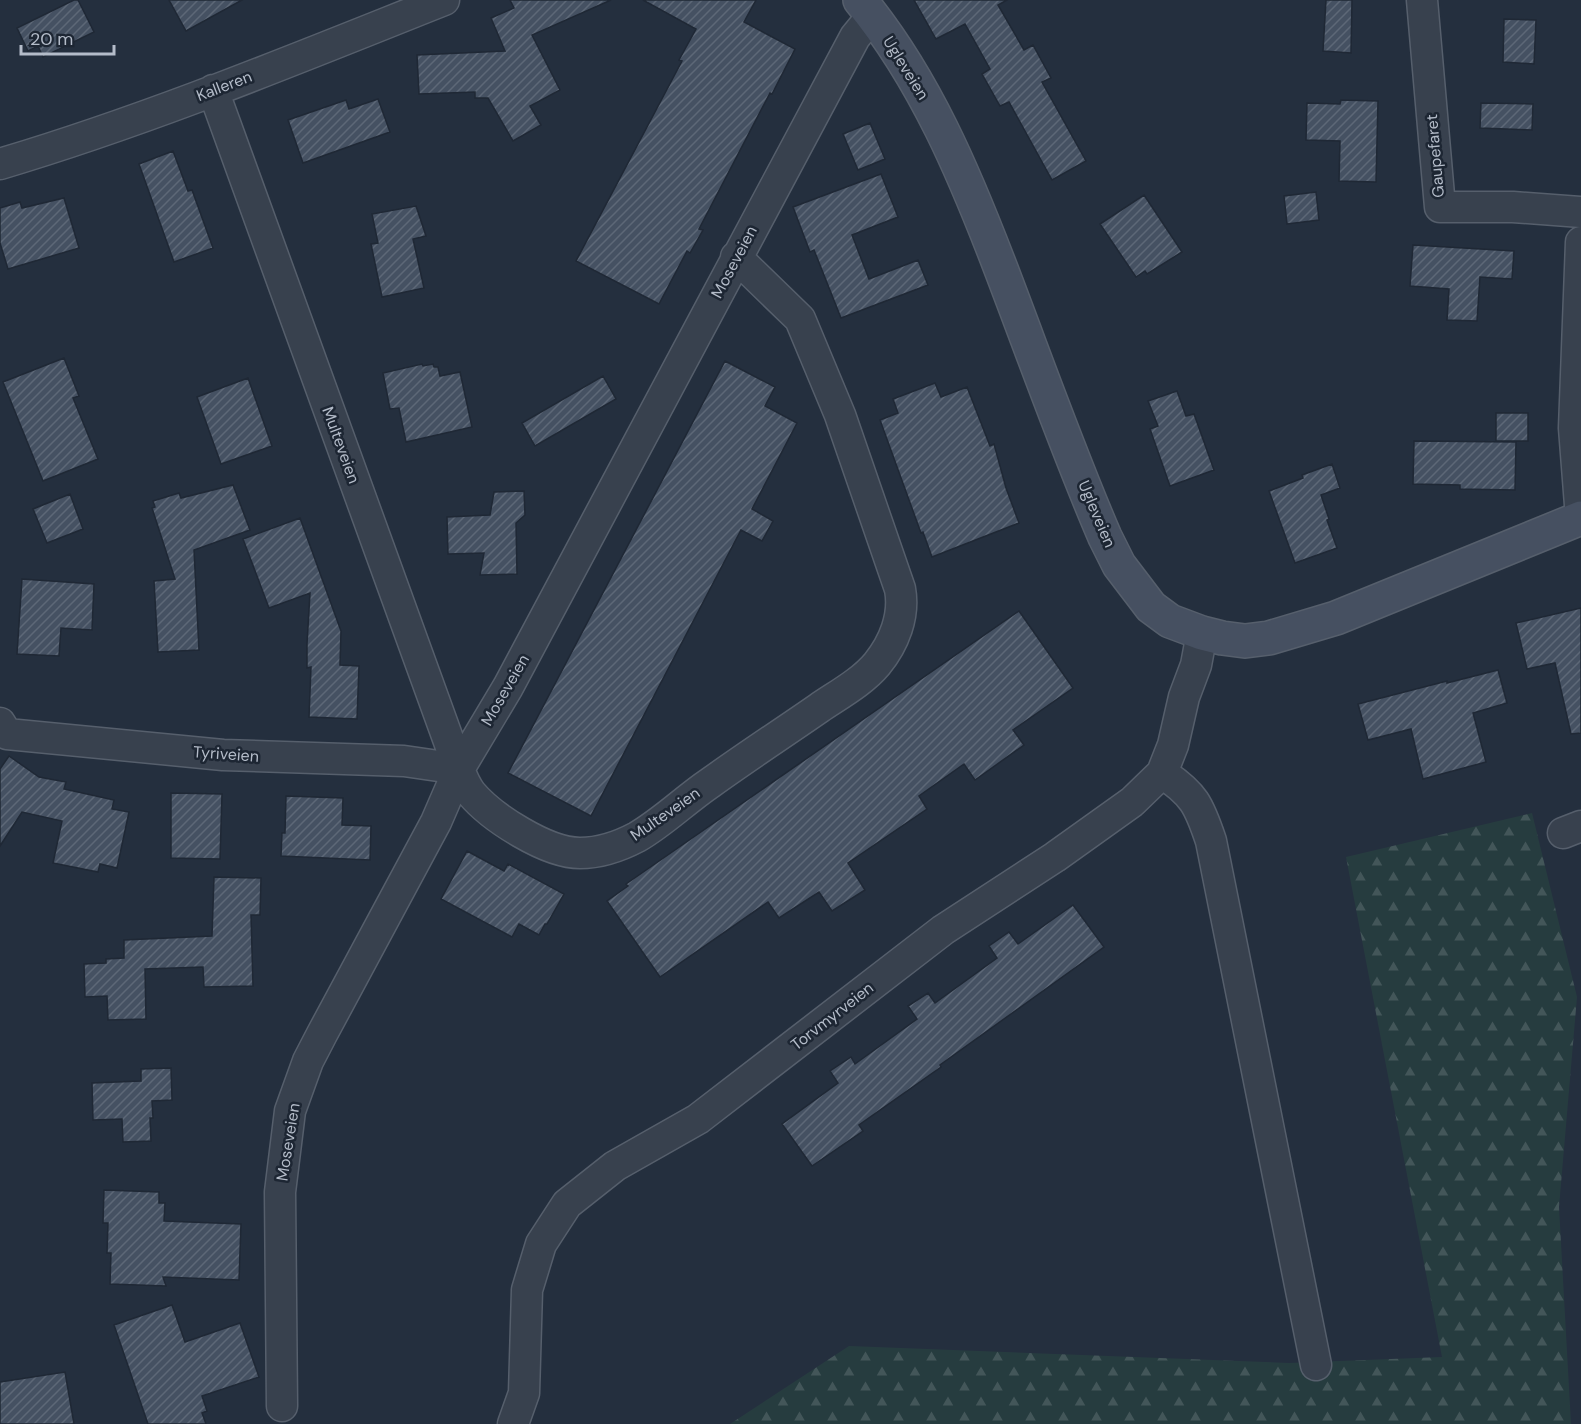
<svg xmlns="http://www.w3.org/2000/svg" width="1581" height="1424" font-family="'DM Sans',sans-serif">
<defs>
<pattern id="forest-firs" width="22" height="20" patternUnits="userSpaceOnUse" patternTransform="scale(1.5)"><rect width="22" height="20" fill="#263c3f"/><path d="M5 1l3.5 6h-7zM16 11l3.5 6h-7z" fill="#435659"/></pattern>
<pattern id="building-hatch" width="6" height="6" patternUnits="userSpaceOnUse" patternTransform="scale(1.5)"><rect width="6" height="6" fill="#455162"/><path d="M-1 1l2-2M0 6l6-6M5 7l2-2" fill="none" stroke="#5d6877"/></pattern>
</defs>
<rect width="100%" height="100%" fill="#242f3e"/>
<path fill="url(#forest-firs)" d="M 1532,813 L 1577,997 L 1559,1207 L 1571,1424 L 730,1424 L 849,1346 L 1289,1363 L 1442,1357 L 1346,857 Z"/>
<path fill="url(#building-hatch)" stroke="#1f2835" stroke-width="1.5" d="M 74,0 L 78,0 L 94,32 L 43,57 L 38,46 L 28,51 L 17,28 Z
M 169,0 L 242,0 L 186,31 Z
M 510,0 L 611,0 L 532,35 L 560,90 L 530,106 L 541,125 L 513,141 L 488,98 L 475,98 L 475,92 L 419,94 L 417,55 L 505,51 L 491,18 L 514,8 Z
M 643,0 L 756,0 L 744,22 L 795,49 L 772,94 L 770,93 L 699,229 L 703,230 L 690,253 L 687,251 L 659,304 L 576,261 L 682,61 L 679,60 L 696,29 Z
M 914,0 L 1007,0 L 998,5 L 1024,50 L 1033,45 L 1051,78 L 1042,82 L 1086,161 L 1052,180 L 1009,102 L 1000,106 L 982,74 L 990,69 L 965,24 L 936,39 Z
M 1326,0 L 1352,0 L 1351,53 L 1323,51 Z
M 1504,19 L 1536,20 L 1534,64 L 1503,62 Z
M 378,99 L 390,132 L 303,163 L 288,120 L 346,100 L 349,109 Z
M 1341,100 L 1378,101 L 1376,182 L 1339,181 L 1340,141 L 1306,140 L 1307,103 L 1340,104 Z
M 1481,103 L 1533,104 L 1532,130 L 1480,128 Z
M 870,123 L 885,159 L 858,170 L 843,134 Z
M 173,151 L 188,191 L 192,190 L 213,248 L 174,262 L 139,164 Z
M 881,174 L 898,217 L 852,235 L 869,279 L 918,260 L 928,285 L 841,318 L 814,250 L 810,252 L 793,207 Z
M 1316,192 L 1319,220 L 1287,224 L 1284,196 Z
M 1144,195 L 1182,252 L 1147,274 L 1145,271 L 1136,277 L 1100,224 Z
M 64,198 L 79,248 L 8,269 L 0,243 L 0,208 L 20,202 L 22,208 Z
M 416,206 L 426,236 L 413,239 L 424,288 L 382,297 L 371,244 L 378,243 L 372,214 Z
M 1413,245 L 1514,251 L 1512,279 L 1480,277 L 1477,321 L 1447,320 L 1449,289 L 1410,286 Z
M 64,358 L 79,396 L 73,398 L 98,459 L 43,481 L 3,382 Z
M 725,361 L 775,387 L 765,406 L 797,423 L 752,509 L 773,521 L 762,541 L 741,530 L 591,816 L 508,773 Z
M 422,364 L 423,366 L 433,364 L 434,367 L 438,367 L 440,376 L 460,372 L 472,427 L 406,442 L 399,408 L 390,409 L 383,373 Z
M 603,376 L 616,399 L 535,446 L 522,423 Z
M 248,378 L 272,446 L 221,464 L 197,397 Z
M 935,383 L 941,397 L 967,387 L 990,446 L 994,444 L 1006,488 L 1019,523 L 932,557 L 923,532 L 921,533 L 880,420 L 898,413 L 893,399 Z
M 1177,391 L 1186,416 L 1194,414 L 1214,470 L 1170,486 L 1150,429 L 1158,426 L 1148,401 Z
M 1496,413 L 1528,413 L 1528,441 L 1496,441 Z
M 1414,441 L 1516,442 L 1515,490 L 1460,489 L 1460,485 L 1413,484 Z
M 1332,464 L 1340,488 L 1321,495 L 1329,519 L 1327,520 L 1337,548 L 1295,563 L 1269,491 L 1303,478 L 1302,475 Z
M 233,485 L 250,530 L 194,550 L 199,650 L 158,652 L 154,581 L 175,579 L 152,508 L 155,507 L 153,501 L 179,493 L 181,498 Z
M 524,491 L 525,515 L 516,523 L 517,574 L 480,575 L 484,553 L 448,554 L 447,517 L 490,515 L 494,492 Z
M 70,494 L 83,529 L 47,543 L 33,509 Z
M 300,518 L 341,631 L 340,665 L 359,666 L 357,719 L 309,717 L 311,667 L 307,668 L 307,644 L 310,593 L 269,608 L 243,539 Z
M 22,579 L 94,584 L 92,630 L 61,628 L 59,656 L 17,654 Z
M 1581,608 L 1581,733 L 1571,734 L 1555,663 L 1527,669 L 1516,623 Z
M 1019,611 L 1073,688 L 1013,730 L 1024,745 L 975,780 L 964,764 L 919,796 L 927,809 L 848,863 L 865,890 L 832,911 L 819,892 L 779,918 L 768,902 L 660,977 L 607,901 L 628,886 L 626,884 Z
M 1498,670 L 1507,703 L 1473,713 L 1486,762 L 1423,779 L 1411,729 L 1368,740 L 1358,704 L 1447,681 L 1447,683 Z
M 9,756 L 39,777 L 66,782 L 64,789 L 114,800 L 112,809 L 129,812 L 117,868 L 100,864 L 98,872 L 53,863 L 62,821 L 22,812 L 0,846 L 0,769 Z
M 171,793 L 222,794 L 220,859 L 171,858 Z
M 286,796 L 343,798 L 342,825 L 371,826 L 370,860 L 281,856 L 282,833 L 285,833 Z
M 467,851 L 504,871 L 508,864 L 564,894 L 547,924 L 545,924 L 539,935 L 519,924 L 512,937 L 441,899 Z
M 214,877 L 261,878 L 260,915 L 251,915 L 253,986 L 204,987 L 203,967 L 145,969 L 146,1019 L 108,1020 L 107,996 L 85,997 L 84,964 L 106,963 L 106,959 L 124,958 L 124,940 L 212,936 Z
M 1073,905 L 1104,947 L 940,1065 L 941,1067 L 859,1125 L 863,1131 L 812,1166 L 782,1124 L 838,1083 L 830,1071 L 851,1057 L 855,1064 L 917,1019 L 908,1006 L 928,993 L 935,1003 L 997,958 L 989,946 L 1009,932 L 1018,944 Z
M 171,1068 L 172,1100 L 152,1101 L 153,1118 L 150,1118 L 151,1141 L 123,1142 L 122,1119 L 93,1120 L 92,1083 L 141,1081 L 141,1069 Z
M 104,1190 L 159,1192 L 159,1203 L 165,1203 L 164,1221 L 241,1224 L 239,1280 L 163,1277 L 166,1286 L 110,1284 L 111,1253 L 107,1253 L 108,1223 L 103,1223 Z
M 172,1305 L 185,1342 L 240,1323 L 259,1377 L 202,1396 L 207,1411 L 202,1413 L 206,1424 L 148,1424 L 114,1325 Z
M 65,1372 L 74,1424 L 0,1424 L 0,1382 Z"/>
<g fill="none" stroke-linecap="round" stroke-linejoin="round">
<g stroke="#565f6c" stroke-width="33">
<path id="street" d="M 1422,0 L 1440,207 L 1513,207 L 1581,212
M 213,90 L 459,769 C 462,777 466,786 471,793 C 492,818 547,853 580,853 C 599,853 620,846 637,837 C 663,822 685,800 710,783 C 746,757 783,733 819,708 C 838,695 862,682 877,664 C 894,643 905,616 900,589 L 840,415 L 800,319 L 736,257
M 0,164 C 151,119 298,58 444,0
M 1581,518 L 1574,428 L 1581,242
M 0,723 L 7,734 L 223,755 L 404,761 L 459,769
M 1162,773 C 1194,794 1199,805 1211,841 L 1316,1365
M 1563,833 L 1581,826
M 282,1406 L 280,1192 L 290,1111 L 308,1061 L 322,1034 L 436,822 L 459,769 L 508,687 L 855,37 L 873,15
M 513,1424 L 524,1393 L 527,1290 L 541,1244 L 567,1204 L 615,1166 L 698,1119 L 943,930 L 1055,857 L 1132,802 L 1162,773 L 1173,745 L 1184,697 L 1196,665 L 1202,633"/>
</g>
<g stroke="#565f6c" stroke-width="36">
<path id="secondary" d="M 860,0 C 925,79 965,175 1001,269 C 1035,358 1067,449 1105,537 L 1119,565 L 1151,607 L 1170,621 L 1202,633 L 1222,638 L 1245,641 L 1269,638 L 1336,618 L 1581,518"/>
</g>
<use href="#street" stroke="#38414e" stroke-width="30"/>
<use href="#secondary" stroke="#465061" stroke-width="33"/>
</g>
<g text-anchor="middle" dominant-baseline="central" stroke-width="5" stroke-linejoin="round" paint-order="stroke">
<g font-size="16" fill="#b4bcc9" stroke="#1d2633">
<text transform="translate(906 68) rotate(58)">Ugleveien</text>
<text transform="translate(224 86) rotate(-21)">Kalleren</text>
<text transform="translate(1435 156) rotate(-95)">Gaupefaret</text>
<text transform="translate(734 262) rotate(-62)">Moseveien</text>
<text transform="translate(341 445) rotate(70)">Multeveien</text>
<text transform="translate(1097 514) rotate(67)">Ugleveien</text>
<text transform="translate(505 690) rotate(-60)">Moseveien</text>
<text transform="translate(226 754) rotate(4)">Tyriveien</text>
<text transform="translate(665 814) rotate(-35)">Multeveien</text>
<text transform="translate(832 1016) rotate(-38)">Torvmyrveien</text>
<text transform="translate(288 1142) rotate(-81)">Moseveien</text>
</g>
</g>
<path d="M21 45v9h93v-9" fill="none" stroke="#b4bcc9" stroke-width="3"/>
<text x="30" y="45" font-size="18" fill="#b4bcc9" stroke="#1d2633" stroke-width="4.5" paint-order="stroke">20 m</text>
</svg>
